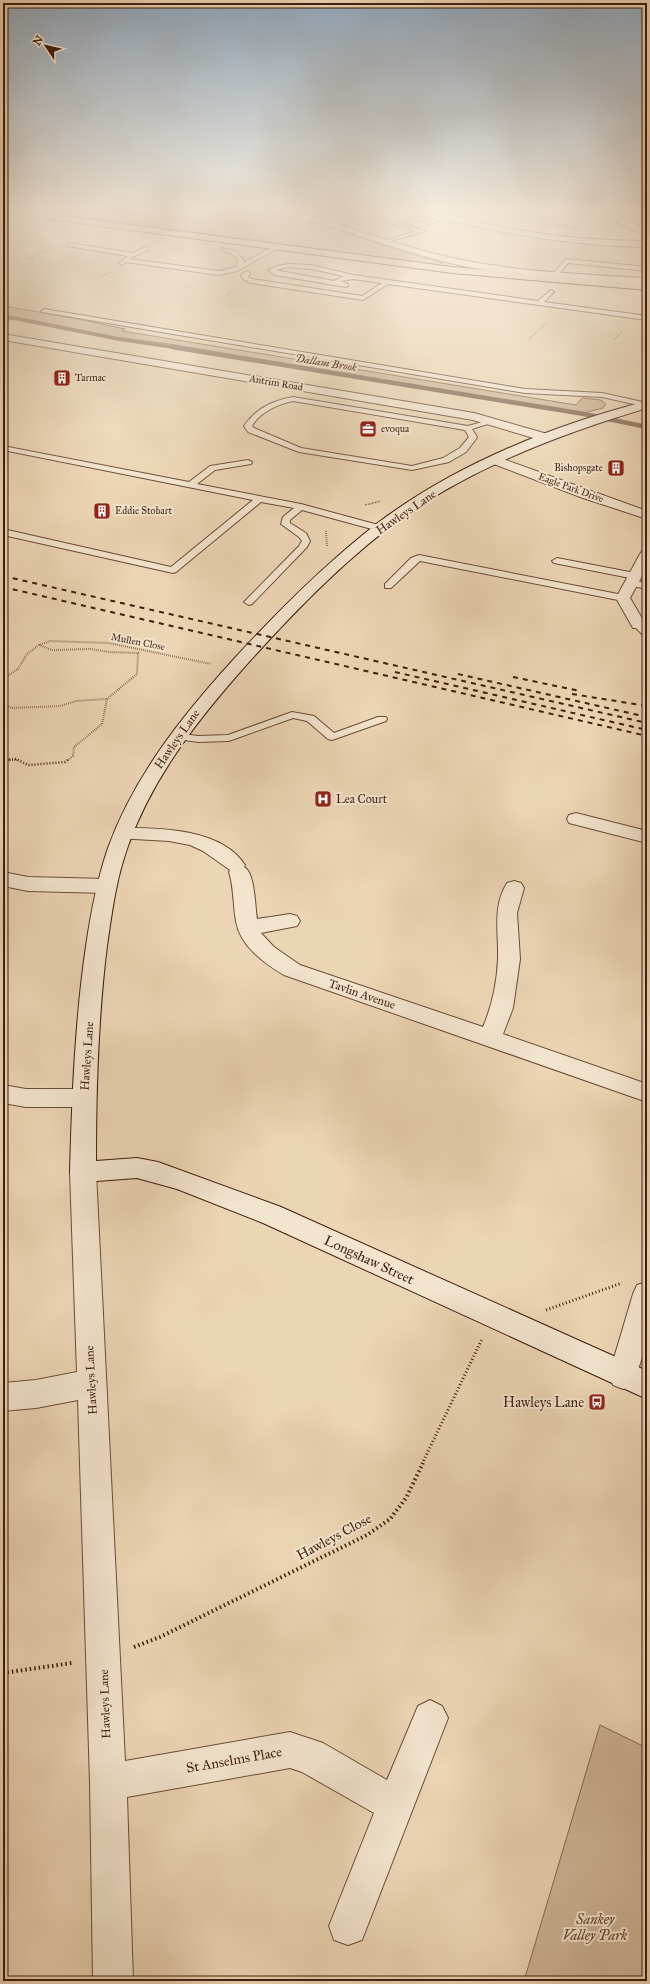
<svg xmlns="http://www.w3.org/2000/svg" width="650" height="1984" font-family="'IM FELL Great Primer',serif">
<rect width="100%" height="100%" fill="#ecd5b4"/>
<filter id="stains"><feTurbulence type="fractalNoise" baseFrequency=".005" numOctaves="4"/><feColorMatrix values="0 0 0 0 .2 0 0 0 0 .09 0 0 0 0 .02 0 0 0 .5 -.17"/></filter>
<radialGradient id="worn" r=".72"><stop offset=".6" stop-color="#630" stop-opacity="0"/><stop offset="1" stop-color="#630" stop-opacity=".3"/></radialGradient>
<path fill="#cfb698" stroke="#886a54" d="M 30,210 L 255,210 L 295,217 L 332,227 L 394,249 L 443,263 L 438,265 Z
M 498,210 L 555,210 L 579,227 L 574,228 L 561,227 L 487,213 Z
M 3,306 L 63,316 L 125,329 L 122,331 L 576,405 L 582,398 L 601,400 L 606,404 L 603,408 L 584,413 L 169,344 L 115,337 L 16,317 L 3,323 Z
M 600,1725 L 647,1748 L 647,1981 L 524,1981 Z"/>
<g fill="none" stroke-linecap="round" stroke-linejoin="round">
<path stroke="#846650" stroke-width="3.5" d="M 3,316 L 118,339 L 179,348"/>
<path stroke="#846650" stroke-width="4.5" d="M 172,347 L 584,414 L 647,427"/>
<g stroke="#6b4b38" stroke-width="2">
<path id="lane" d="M 342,210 L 351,210 L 425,231 L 384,243 L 384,241 L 416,231 Z
M 444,216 L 446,219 L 419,227 L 407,223 L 410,221 L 419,223 Z
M 69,243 L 133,253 L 147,246 L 149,249 L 129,259 L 219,271 L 236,267 L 238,260 L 231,253 L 221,250 L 221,248 L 235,251 L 244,260 L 243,263 L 275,246 L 280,247 L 237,271 L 219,275 L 126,262 L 122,265 L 119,263 L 128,256 L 67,246 Z
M 566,259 L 647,267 L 647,271 L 568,263 L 558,275 L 554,275 L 554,273 Z
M 289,264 L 311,265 L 353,275 L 538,301 L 551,290 L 554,292 L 544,302 L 647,316 L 647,320 L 388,284 L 363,300 L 251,283 L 243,279 L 241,275 L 247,271 L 250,273 L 248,277 L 252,279 L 362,296 L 382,283 L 353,279 L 341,281 L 348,284 L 348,286 L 346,287 L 275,275 L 268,270 L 278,266 ZM 289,267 L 311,269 L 344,276 L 334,281 L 275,270 Z
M 44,309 L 525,389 L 602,393 L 647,403 L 647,407 L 602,397 L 525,393 L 42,312 L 41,311 Z
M 293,397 L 468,426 L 493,419 L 497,421 L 472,429 L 477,437 L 476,439 L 466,452 L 449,462 L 412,470 L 299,452 L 248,432 L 244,426 C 255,409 274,400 293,397 ZM 293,401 L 465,430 L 469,437 L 460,448 L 443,458 L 412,466 L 301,448 L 254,428 L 252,426 C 260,412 278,404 293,401 Z
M 3,446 L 189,482 L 210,466 L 248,460 L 252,462 L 251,464 L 215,470 L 197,484 L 301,504 L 382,526 L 383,528 L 379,531 L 302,510 L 290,520 L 290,523 L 306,533 L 310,541 L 307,547 L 252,604 L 249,605 L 244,602 L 246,600 L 299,546 L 302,541 L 299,537 L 281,524 L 283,517 L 294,508 L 261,502 L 176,572 L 173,573 L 3,535 L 3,529 L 171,567 L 253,500 L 3,450 Z
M 419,555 L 623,595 L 628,598 L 623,601 L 420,561 L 391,588 L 385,588 L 385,584 L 411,558 Z
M 557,558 L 635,573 L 640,576 L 635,579 L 554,563 L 552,561 Z
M 631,580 L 647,583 L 647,589 L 628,585 L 626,583 Z
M 638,622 L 647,628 L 647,636 L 643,635 L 633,625 Z
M 292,712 L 314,716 L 334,733 L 378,717 L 386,717 L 387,719 L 386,721 L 332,740 L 328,739 L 307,721 L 293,718 L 229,741 L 198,742 L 177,739 L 171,736 L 177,733 L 198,736 L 228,735 Z"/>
</g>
<g stroke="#6b4b38" stroke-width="2">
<path id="street" d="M 270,210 L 287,210 L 332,222 L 371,210 L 384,210 L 340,225 C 381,238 421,252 463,260 C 521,272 582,274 641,278 L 646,281 L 641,284 C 582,280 521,278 463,266 C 417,256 373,240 328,226 C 318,223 276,215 270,210 Z
M 408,210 C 439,210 471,221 501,227 C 550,236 598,241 647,241 L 647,247 C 580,246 515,236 449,221 C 439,219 416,216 408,210 Z
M 594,210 L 605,210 L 647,231 L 647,237 Z
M 3,334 L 474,413 L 551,435 L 553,438 L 547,442 L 473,420 L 3,340 Z
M 495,456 L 647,511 L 647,519 L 583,498 L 491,463 L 489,460 Z
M 647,550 L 647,567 L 630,598 L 646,625 L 643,628 L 633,628 L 616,598 L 640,554 L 642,551 Z
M 576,813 L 647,831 L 647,843 L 569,823 L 567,819 L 569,815 Z
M 124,828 C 162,828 222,829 245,865 L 244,867 C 255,872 255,907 257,919 L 290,914 L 297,916 L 300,921 L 297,926 L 261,933 L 274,947 L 300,965 L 483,1027 C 492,1006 497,982 498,959 C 499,933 492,907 507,883 L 514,881 L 521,883 L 524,888 L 517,913 L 520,959 L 513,1008 L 503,1034 L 647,1084 L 647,1102 L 284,975 C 264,963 240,946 236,921 C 233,905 234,888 229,872 L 230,870 L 203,851 L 190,845 L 169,841 L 117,838 L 114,834 L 117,830 Z
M 3,872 L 28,877 L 106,879 L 113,881 L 116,886 L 113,891 L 106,893 L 28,891 L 3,886 Z
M 3,1085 L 26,1089 L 84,1089 L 92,1091 L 96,1098 L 92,1105 L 84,1107 L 26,1107 L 3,1103 Z
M 83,1162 L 92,1165 L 96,1172 L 125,1761 L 290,1732 L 323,1743 L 387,1780 L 418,1706 L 430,1700 L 442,1706 L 448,1718 L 362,1940 L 348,1945 L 334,1940 L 329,1926 L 374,1813 L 302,1772 L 290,1768 L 127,1797 L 133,1981 L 93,1981 L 90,1782 L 78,1400 L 36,1408 L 3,1411 L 3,1383 L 36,1380 L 77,1372 L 70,1172 L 74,1165 Z
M 647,1282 L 647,1342 L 633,1385 L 623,1389 L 613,1385 L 609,1375 L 633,1294 L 637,1285 Z"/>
</g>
<g stroke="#401d0f" stroke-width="2">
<path id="secondary" d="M 647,401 L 647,408 C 564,433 481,464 409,513 C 349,555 297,609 248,663 C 199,718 153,776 128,846 C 116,879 112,912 107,946 C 98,1017 96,1089 96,1161 L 137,1158 L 158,1162 L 281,1207 L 647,1371 L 647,1399 L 263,1223 L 177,1189 L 137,1178 L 83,1182 L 74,1179 L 70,1172 C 72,1096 75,1021 86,946 C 91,912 97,880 108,848 C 134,776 183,715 233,660 C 278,611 326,563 379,522 C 457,464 554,425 647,401 Z"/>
</g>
<g stroke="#401d0f" stroke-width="2">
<path id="highway" d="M 3,210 L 16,210 L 452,267 L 647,284 L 647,290 L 452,273 L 3,213 Z"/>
</g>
<path stroke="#401d0f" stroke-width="1" stroke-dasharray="0.5 1" stroke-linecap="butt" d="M 538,215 L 542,216 L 532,216 Z
M 542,216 L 566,218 L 583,217
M 34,260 L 28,259 L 54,247
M 100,277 L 110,272
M 226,295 L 234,290
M 529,339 L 547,322
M 614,340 L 622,331"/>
<path stroke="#401d0f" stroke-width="1.5" stroke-dasharray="0.5 1" stroke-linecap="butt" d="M 365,505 L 381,501"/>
<path stroke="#401d0f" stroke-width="2" stroke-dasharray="0.5 1.5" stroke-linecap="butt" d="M 326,531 L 327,546
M 39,645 L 52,650 L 90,649 L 109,652 L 138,653 L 137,674 L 107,699
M 3,679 L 18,669 L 27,654 L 39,645 L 50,641 L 109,643 L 211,664
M 3,705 L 13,708 L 60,706 L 76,701 L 107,699 L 102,724 L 74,747 L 73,756 L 68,760
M 4,760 L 18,760"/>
<path stroke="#401d0f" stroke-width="2.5" stroke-dasharray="1 2" stroke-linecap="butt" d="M 3,760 L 16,759 L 28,765 L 65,762 L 69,759"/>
<path stroke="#401d0f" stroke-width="3" stroke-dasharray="1 2.5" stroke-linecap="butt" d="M 546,1310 L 622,1283
M 422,1464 L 482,1339"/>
<path stroke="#401d0f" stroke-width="4" stroke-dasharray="1.5 3" stroke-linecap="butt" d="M 134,1647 L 160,1637 L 367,1535 L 390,1519 L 406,1498 L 423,1463
M 3,1673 L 72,1663"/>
<use href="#lane" fill="#f3e4ce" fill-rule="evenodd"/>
<use href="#street" fill="#f3e4ce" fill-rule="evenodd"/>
<use href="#secondary" fill="#f3e4ce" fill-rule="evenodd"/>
<use href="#highway" fill="#ecd5b4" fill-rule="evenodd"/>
<path stroke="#401d0f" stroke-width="2" stroke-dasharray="5 5" stroke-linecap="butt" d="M 3,576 L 647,723
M 3,587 L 647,736
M 395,672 L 647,730
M 458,674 L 647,717
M 513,677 L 580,691
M 572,694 L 647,706"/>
</g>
<linearGradient id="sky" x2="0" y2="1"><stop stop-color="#92a8bd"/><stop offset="0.43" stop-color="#f6ecdd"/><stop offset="1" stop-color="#f6ecdd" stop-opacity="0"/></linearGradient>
<rect width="650" height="488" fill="url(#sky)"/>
<defs>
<g id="building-square" transform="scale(0.9)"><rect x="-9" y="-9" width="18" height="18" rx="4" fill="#8f2418" stroke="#f3e4ce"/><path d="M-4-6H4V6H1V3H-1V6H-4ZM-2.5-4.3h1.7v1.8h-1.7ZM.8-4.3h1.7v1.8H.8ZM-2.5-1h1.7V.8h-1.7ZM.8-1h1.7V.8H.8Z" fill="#fff"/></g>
<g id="office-square" transform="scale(0.9)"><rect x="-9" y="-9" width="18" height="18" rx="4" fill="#8f2418" stroke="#f3e4ce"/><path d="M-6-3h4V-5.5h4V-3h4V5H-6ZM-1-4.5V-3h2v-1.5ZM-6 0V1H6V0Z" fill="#fff"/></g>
<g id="hospital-square" transform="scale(0.9)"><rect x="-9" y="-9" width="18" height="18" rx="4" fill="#8f2418" stroke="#f3e4ce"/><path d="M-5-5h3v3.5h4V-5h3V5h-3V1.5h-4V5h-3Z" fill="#fff"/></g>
<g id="bus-square" transform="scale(0.9)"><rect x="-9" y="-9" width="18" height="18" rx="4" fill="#8f2418" stroke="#f3e4ce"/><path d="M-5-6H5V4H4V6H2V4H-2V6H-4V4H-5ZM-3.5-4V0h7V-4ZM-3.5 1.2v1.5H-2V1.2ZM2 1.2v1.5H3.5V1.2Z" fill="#fff"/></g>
</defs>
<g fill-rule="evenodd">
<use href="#building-square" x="62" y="378"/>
<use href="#office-square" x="368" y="429"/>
<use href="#building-square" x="616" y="468"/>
<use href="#building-square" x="102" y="511"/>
<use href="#hospital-square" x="323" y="799"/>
<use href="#bus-square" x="597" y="1402"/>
</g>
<g text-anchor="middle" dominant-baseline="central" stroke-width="4" stroke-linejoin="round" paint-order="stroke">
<g font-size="10" fill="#401d0f" stroke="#f3e4ce" text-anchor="start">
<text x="75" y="378">Tarmac</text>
<text x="381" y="429">evoqua</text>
<text x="603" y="468" text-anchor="end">Bishopsgate</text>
<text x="115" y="511">Eddie Stobart</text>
</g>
<g font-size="10" fill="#401d0f" stroke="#f3e4ce">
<text transform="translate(276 383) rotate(10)">Antrim Road</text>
<text transform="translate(571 488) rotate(20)">Eagle Park Drive</text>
<text transform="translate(138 642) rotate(11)">Mullen Close</text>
</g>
<g font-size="11" font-style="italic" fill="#684735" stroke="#f3e4ce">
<text transform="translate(326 363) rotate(9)">Dallam Brook</text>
</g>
<g font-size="12" fill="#401d0f" stroke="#f3e4ce">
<text transform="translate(406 512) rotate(-34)">Hawleys Lane</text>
<text transform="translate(177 739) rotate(-55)">Hawleys Lane</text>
<text transform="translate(362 994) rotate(19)">Tavlin Avenue</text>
<text transform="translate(87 1056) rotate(-86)">Hawleys Lane</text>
<text transform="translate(91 1380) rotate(-93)">Hawleys Lane</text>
<text transform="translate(105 1704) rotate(-92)">Hawleys Lane</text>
</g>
<g font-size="12" fill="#401d0f" stroke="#f3e4ce" text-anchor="start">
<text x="336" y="799">Lea Court</text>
</g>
<g font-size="14" fill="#401d0f" stroke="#f3e4ce">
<text transform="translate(369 1260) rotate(25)">Longshaw Street</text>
<text transform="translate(334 1537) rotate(-28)">Hawleys Close</text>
<text transform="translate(234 1760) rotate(-10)">St Anselms Place</text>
</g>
<g font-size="14" fill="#401d0f" stroke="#f3e4ce" text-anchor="end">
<text x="584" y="1402">Hawleys Lane</text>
</g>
<g font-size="14" font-style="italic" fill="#644331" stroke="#f3e4ce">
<text x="595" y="1919">Sankey<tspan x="595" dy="16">Valley Park</tspan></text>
</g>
</g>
<rect width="650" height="1984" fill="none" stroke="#ecd5b4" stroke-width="16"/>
<rect x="4" y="4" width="642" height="1976" fill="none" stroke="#401d0f" stroke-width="2"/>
<rect x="8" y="8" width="634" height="1968" fill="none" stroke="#401d0f"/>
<g transform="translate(46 46) rotate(305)" stroke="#f3e4ce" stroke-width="3" paint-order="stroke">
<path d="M0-3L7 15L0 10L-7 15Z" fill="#401d0f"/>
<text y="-6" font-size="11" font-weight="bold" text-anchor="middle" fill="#401d0f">N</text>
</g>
<rect width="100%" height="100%" filter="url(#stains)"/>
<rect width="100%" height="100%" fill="url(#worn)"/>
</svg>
